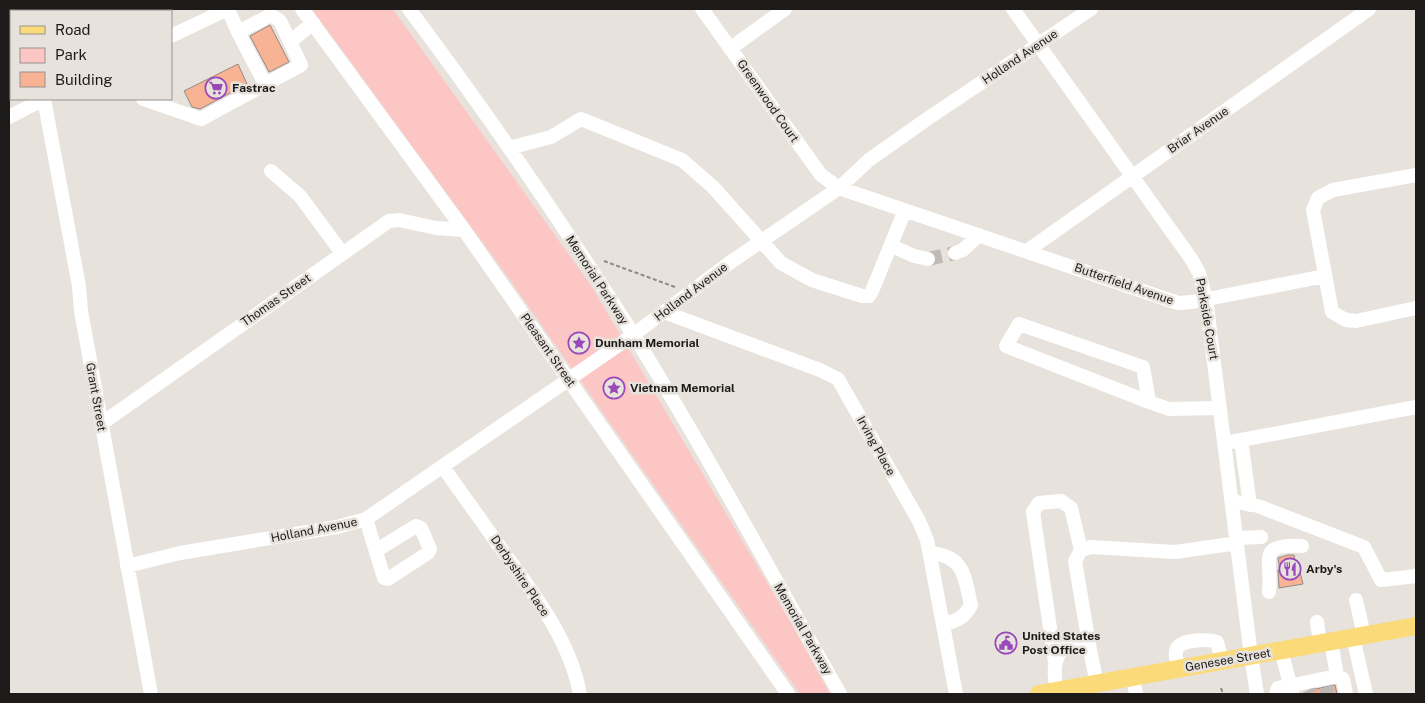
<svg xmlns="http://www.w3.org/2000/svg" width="1425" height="703" font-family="'Public Sans',sans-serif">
<rect width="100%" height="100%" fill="#e8e2dd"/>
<path fill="#fbc6c4" d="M 312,9 L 393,9 L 592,287 L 791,623 L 830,694 L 800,694 L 505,273 Z"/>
<path fill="#f8b294" stroke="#928a87" d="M 270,25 L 289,62 L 269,72 L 250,36 Z
M 238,64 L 247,84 L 200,109 L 192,107 L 184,91 Z
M 1288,555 L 1294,555 L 1295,561 L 1297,560 L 1303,584 L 1279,588 L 1278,570 L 1280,570 L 1278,558 Z
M 1335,685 L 1337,694 L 1311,694 L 1311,690 Z"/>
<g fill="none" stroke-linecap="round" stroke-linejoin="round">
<path stroke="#bfbab6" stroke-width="14" stroke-dasharray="14 7" stroke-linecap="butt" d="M 928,259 L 955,253
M 1326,687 L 1328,694
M 1308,690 L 1310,694"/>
<path stroke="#8c8884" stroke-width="2" stroke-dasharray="4 2.5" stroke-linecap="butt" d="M 604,261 L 675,287
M 1221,688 L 1223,694"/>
<path stroke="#fff" stroke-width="14" d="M 111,9 L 113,11
M 228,9 L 238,32
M 302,9 L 464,230 L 788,694
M 409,9 C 488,114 562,223 633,334 C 706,452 772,574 840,694
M 702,9 L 821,175 L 839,188 L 1178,303 L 1192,302 L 1325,276
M 1013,9 L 1192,260 L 1199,273 L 1206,299 L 1251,656 L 1257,694
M 171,36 L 228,9
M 290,42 L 313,23
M 731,48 L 785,9
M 44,99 L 79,286 L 81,311 L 151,694
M 143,99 L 201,119 L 301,65 L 280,21 L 271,15 L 238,32 L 265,84
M 9,117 L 44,99
M 509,148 L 551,137 L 581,119 L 682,160 L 713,187 L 781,263 L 812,280 L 862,296 L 869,296 L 872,291 L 905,210
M 271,171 L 300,196 L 342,253
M 1416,175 L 1333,190 L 1318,198 L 1313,210 L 1332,312 L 1346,320 L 1356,321 L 1416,308
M 892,246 L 914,256 L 928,259
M 1027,251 L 1369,9
M 955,253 L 963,250 L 979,235
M 664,312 L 820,370 L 838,379 L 919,521 L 927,540 L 956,694
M 1149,402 L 1143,367 L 1019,324 L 1006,346 L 1149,402 L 1169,409 L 1220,408
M 101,424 L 389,221 L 399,220 L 436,228 L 464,230
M 1241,440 L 1250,505
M 1225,443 L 1416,407
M 443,467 C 464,496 484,525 505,554 C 536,597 570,641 580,694
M 1232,501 L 1258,506 L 1364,547 L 1381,580 L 1416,576
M 366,519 L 384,578 L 388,579 L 428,553 L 430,549 L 421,528 L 416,526 L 377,550
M 1237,538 L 1261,537
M 930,553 C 965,556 964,576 971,605 C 965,617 957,621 944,624
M 127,566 L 180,553 L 337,527 L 366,519 L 633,335 L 728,264 L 839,188 L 869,160 L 927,119 L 1091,9
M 1269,592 C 1273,559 1255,544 1302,546
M 1356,600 L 1364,635
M 1317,622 L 1320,643
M 1353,637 L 1366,694
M 1331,641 L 1337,676 L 1343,679 L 1346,694
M 1090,650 L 1075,561 L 1081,550 L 1091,547 L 1175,552 L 1238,543
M 1281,650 L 1292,692
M 1055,662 L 1033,512 L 1039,503 L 1061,501 L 1071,508 L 1081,550
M 1179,669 C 1177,662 1174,654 1177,648 C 1183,639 1209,639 1217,642 L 1222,661
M 1133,677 L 1136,694
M 1057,691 C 1051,665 1056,635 1090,650 L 1097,684
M 1276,694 L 1278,688 L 1337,676"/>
<path stroke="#fada79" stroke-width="18" d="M 1039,694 L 1416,626"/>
</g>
<defs>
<g id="supermarket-ring" transform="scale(1.125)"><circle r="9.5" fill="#e8e2dd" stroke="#994aba" stroke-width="1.5"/><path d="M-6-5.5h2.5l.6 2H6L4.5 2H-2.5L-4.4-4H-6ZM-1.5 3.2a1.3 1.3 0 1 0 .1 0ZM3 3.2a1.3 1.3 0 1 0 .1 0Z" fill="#994aba"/></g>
<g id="sight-ring" transform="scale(1.125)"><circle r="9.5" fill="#e8e2dd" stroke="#994aba" stroke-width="1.5"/><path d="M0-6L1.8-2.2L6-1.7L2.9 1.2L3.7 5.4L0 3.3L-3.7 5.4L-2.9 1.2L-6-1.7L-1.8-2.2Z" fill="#994aba"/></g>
<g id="restaurant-ring" transform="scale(1.125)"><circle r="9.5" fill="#e8e2dd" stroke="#994aba" stroke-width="1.5"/><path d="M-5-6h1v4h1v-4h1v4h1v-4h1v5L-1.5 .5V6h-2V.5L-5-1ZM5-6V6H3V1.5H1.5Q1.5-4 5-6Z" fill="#994aba"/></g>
<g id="civic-ring" transform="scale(1.125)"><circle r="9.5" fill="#e8e2dd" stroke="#994aba" stroke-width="1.5"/><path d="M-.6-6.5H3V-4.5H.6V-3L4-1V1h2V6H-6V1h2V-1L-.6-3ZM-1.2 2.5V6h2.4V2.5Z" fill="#994aba"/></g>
</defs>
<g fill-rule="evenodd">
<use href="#supermarket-ring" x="216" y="88"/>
<use href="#sight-ring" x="579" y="343"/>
<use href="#sight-ring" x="614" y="388"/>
<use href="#restaurant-ring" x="1290" y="569"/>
<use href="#civic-ring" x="1006" y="643"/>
</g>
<g text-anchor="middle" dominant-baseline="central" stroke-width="5" stroke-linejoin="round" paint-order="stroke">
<g font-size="12" fill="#1d1b19" stroke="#e8e2dd">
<text transform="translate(1020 57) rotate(-34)">Holland Avenue</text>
<text transform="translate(768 101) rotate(55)">Greenwood Court</text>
<text transform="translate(1198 130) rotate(-35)">Briar Avenue</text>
<text transform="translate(597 280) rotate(57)">Memorial Parkway</text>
<text transform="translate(1124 284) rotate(19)">Butterfield Avenue</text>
<text transform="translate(691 292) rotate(-37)">Holland Avenue</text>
<text transform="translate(276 300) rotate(-35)">Thomas Street</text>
<text transform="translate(1207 319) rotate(80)">Parkside Court</text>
<text transform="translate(548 350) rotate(55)">Pleasant Street</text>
<text transform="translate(96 397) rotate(80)">Grant Street</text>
<text transform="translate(876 446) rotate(61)">Irving Place</text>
<text transform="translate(314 530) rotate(-11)">Holland Avenue</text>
<text transform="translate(520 576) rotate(56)">Derbyshire Place</text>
<text transform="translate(803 629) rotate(60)">Memorial Parkway</text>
<text transform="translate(1228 660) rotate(-10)">Genesee Street</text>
</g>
<g font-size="12" font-weight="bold" fill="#1d1b19" stroke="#e8e2dd" text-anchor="start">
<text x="232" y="88">Fastrac</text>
<text x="595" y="343">Dunham Memorial</text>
<text x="630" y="388">Vietnam Memorial</text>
<text x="1306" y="569">Arby's</text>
<text x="1022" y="636">United States<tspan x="1022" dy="14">Post Office</tspan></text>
</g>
</g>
<rect width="1425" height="703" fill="none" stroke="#1d1b19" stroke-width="20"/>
<rect x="10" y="10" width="162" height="90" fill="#e8e2dd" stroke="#97928f"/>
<rect x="20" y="26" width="25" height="8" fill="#fada79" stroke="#97928f"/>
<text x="55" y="35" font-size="15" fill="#1d1b19">Road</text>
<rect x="20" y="48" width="25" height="15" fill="#fbc6c4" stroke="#97928f"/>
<text x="55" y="60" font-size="15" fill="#1d1b19">Park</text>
<rect x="20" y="72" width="25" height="15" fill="#f8b294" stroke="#97928f"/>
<text x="55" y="85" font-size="15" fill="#1d1b19">Building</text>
</svg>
